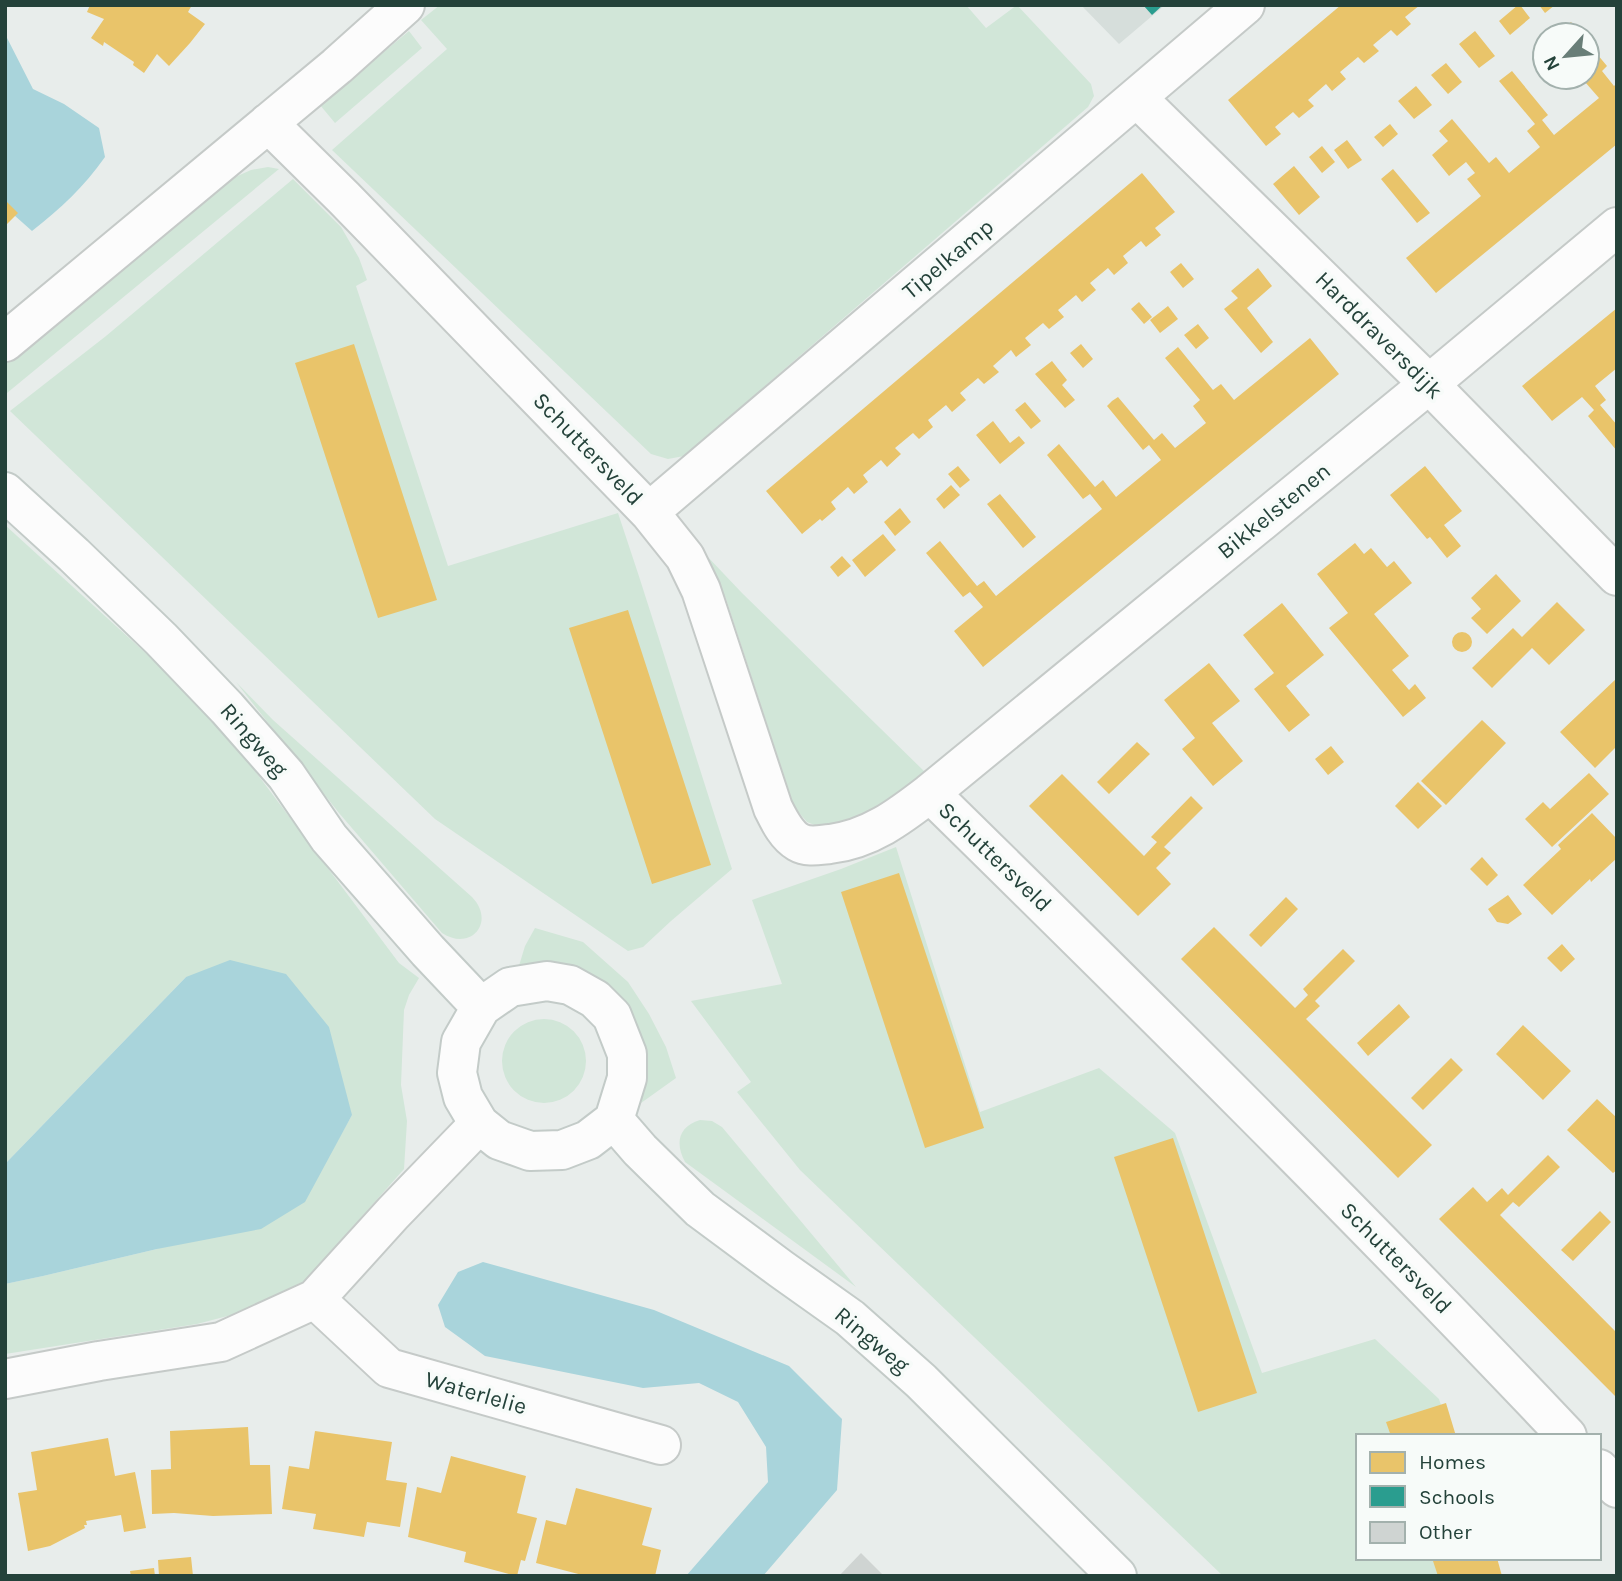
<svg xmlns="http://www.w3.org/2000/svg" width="1622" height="1581" font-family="Karla,sans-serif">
<rect width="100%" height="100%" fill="#e8edeb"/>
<path fill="#d6dedb" d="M 1081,5 L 1165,5 L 1119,44 Z"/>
<path fill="#d1e6d8" d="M 440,5 L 966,5 L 986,28 L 1017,5 L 1091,84 L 1094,96 L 1088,107 L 684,456 L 668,459 L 651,454 L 332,150 L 447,49 L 421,20 Z
M 409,31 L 422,48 L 335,123 L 320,105 Z
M 268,167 L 279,169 L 7,393 L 5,391 L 5,363 L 233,178 L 251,170 Z
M 293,179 L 341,227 L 359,258 L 367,280 L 356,286 L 448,566 L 618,513 C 658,631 693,751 732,869 L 671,921 L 643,947 L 628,951 L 435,819 L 10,411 L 106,336 Z
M 5,525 L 195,698 L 237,747 L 399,963 L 419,978 L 409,995 L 404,1010 L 401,1085 L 407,1121 L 404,1169 L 288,1300 L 197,1324 L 5,1354 L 5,1284 L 43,1276 L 157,1249 L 335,1145 L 352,1115 L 186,977 L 5,1164 Z
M 705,554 L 742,593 L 926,773 L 863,819 L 822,828 L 807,822 L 794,807 L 726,599 Z
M 236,682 L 273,720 L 472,897 C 496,922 471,952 442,933 L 339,813 Z
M 896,847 L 980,1112 L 1099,1068 L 1175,1133 L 1262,1373 L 1375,1339 L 1439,1399 L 1451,1436 L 1358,1436 L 1358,1558 L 1494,1558 L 1500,1576 L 1223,1576 L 800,1170 L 737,1092 L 751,1082 L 691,1001 L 782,984 L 752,900 L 841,869 Z
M 535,928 L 583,942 L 628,982 L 649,1014 L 666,1047 L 676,1078 L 641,1103 L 646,1074 L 643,1050 L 518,969 L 525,946 Z
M502 1061a42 42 0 1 1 84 0a42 42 0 1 1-84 0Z
M 700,1120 L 712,1121 L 722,1127 L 856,1287 L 685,1162 C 675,1143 678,1127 700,1120 Z"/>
<path fill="#a9d4db" d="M 5,34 L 33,89 L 64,104 L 99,128 L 105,157 C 84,187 61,208 32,231 L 5,207 Z
M 230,960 L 286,974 L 329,1027 L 352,1115 L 305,1202 L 261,1229 L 157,1249 L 43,1276 L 5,1284 L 5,1164 L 186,977 Z
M 483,1262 L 654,1310 L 789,1366 L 842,1419 L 837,1490 L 763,1576 L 686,1576 L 768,1482 L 766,1447 L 738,1402 L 699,1383 L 643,1388 L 485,1356 L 445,1327 L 438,1305 L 458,1272 Z"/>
<path fill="#e9c46a" d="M 90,5 L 192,5 L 188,12 L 205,24 L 190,43 L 169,66 L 157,54 L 144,73 L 133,65 L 134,62 L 104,42 L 103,46 L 91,38 L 104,19 L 87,12 Z
M 1341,5 L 1420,5 L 1405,17 L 1411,24 L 1397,36 L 1391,30 L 1373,45 L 1379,51 L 1364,63 L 1358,57 L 1340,72 L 1346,79 L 1332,91 L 1326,84 L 1308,100 L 1314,106 L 1299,118 L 1293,112 L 1275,127 L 1281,134 L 1266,146 L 1228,100 Z
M 1518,5 L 1520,5 L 1530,18 L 1510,35 L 1499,21 Z
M 1539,5 L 1555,5 L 1545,13 Z
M 1571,22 L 1581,35 L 1560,35 L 1558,33 Z
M 1475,31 L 1495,56 L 1479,68 L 1459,44 Z
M 1587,42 L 1607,66 L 1602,71 L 1614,86 L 1617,83 L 1617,144 L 1436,293 L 1406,258 L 1481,196 L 1467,179 L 1475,173 L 1466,162 L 1449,176 L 1432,155 L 1448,141 L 1439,131 L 1452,119 L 1489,163 L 1496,157 L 1509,173 L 1540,147 L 1527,131 L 1535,124 L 1499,81 L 1512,71 L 1548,115 L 1542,120 L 1554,135 L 1599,98 L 1585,82 L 1593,76 L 1587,68 Z
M 1446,63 L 1462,82 L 1448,94 L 1431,75 Z
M 1416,86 L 1432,105 L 1414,119 L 1398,101 Z
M 1390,124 L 1398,134 L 1383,147 L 1374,137 Z
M 1347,140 L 1362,160 L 1348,169 L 1334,150 Z
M 1322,146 L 1335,162 L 1322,173 L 1309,157 Z
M 1294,166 L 1320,197 L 1299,215 L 1273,184 Z
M 1393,169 L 1430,213 L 1417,223 L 1381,179 Z
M 1142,173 L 1175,212 L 1155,228 L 1161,235 L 1146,247 L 1141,241 L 1123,256 L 1128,263 L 1114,275 L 1108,268 L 1090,283 L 1096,290 L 1082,302 L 1076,295 L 1058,310 L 1064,317 L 1049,329 L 1043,323 L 1025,338 L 1031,345 L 1016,357 L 1011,350 L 993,366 L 999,372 L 984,384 L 978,378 L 960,393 L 966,400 L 952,412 L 946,405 L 928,420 L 933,427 L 919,439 L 913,433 L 895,448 L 901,454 L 887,467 L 881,460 L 863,475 L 868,482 L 854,494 L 848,487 L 831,502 L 836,509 L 822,521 L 820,519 L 802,534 L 766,491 Z
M 5,200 L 18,213 L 5,226 Z
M 1181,263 L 1194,279 L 1183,288 L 1170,272 Z
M 1258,268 L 1272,286 L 1247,308 L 1273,342 L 1261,353 L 1224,309 L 1238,298 L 1231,291 Z
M 1139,302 L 1152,317 L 1144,324 L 1131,309 Z
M 1168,306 L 1178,319 L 1160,333 L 1150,320 Z
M 1617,308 L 1617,368 L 1595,386 L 1606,400 L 1600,405 L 1617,425 L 1617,451 L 1588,416 L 1594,410 L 1582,397 L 1552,421 L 1522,386 Z
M 1198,324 L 1209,338 L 1196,349 L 1184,335 Z
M 1310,338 L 1339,374 L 983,667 L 954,631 L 983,607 L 970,592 L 963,597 L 926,553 L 940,541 L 977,586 L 984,581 L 996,596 L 1102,509 L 1090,494 L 1083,499 L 1047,455 L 1059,444 L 1095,487 L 1103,480 L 1116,497 L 1161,460 L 1149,445 L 1143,450 L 1107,406 L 1112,401 L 1118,397 L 1154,440 L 1162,433 L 1175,448 L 1206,423 L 1193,406 L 1200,400 L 1165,358 L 1178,347 L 1213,390 L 1221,384 L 1234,400 Z
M 354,344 L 437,600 L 378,618 L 295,363 Z
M 1081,344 L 1093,359 L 1083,368 L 1070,353 Z
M 1052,361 L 1067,380 L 1062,385 L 1075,400 L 1065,408 L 1035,374 Z
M 1025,402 L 1041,421 L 1031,429 L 1015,410 Z
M 993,421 L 1010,443 L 1019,436 L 1025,443 L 1000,464 L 976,435 Z
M 958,466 L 970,480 L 960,488 L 948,474 Z
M 1425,466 L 1462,511 L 1444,525 L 1461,546 L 1447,558 L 1430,537 L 1427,539 L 1390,495 Z
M 951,485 L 960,495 L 944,509 L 936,499 Z
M 1000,494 L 1036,537 L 1023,548 L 987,504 Z
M 900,508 L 911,522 L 895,536 L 884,522 Z
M 883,534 L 896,550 L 865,577 L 852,560 Z
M 1355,543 L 1364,554 L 1371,548 L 1387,567 L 1394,561 L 1412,583 L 1374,614 L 1409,656 L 1392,670 L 1409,690 L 1415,684 L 1426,698 L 1403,717 L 1329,628 L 1348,613 L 1317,574 Z
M 842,556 L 851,566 L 838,577 L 830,567 Z
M 1496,574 L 1521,601 L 1487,634 L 1471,618 L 1481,609 L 1471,598 Z
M 1557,602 L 1585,630 L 1549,665 L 1532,648 L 1492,688 L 1472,668 L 1513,628 L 1522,637 Z
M 1282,603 L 1324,655 L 1286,686 L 1310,715 L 1289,732 L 1254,689 L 1274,673 L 1243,635 Z
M 628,610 L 711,865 L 652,884 L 569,628 Z
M1452 642a10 10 0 1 1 20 0a10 10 0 1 1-20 0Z
M 1209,663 L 1240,701 L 1212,723 L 1243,761 L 1213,786 L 1182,749 L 1195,738 L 1164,700 Z
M 1617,678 L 1617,746 L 1595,768 L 1560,732 Z
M 1482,720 L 1506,743 L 1446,805 L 1421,781 Z
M 1137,742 L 1150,754 L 1109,794 L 1097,782 Z
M 1331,746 L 1344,762 L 1328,775 L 1315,759 Z
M 1589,773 L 1609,794 L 1552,847 L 1525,819 L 1543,802 L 1550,809 Z
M 1062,774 L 1144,856 L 1157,842 L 1151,837 L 1191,796 L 1203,808 L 1164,847 L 1171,853 L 1156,868 L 1171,884 L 1138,916 L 1029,806 Z
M 1418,782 L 1442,806 L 1418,829 L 1395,806 Z
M 1592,813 L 1617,839 L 1617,858 L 1591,882 L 1590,879 L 1552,915 L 1523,885 L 1561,849 L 1558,845 Z
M 1482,857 L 1498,875 L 1487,886 L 1470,869 Z
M 899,873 L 984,1128 L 925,1148 L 841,892 Z
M 1508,895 L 1522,914 L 1508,924 L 1497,922 L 1488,909 Z
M 1286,897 L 1298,909 L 1261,947 L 1249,935 Z
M 1214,927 L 1295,1008 L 1308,995 L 1303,989 L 1343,949 L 1355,961 L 1315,1001 L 1320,1006 L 1306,1019 L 1432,1145 L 1398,1178 L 1181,959 Z
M 1562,944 L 1575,959 L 1561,972 L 1547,958 Z
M 1399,1004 L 1410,1017 L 1368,1056 L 1357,1043 Z
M 1523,1025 L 1571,1071 L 1543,1100 L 1496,1054 Z
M 1451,1058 L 1463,1070 L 1423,1110 L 1411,1098 Z
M 1597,1099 L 1617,1118 L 1617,1170 L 1613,1173 L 1567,1130 Z
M 1173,1138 L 1257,1393 L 1198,1412 L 1114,1157 Z
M 1548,1155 L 1560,1167 L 1519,1207 L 1513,1202 L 1500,1215 L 1617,1333 L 1617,1398 L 1439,1219 L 1473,1187 L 1487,1202 L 1502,1188 L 1508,1195 Z
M 1600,1211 L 1611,1222 L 1573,1261 L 1561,1250 Z
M 1446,1403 L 1456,1436 L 1391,1436 L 1386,1422 Z
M 248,1427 L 250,1465 L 270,1465 L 272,1514 L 213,1516 L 174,1513 L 152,1514 L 151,1470 L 171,1469 L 170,1431 Z
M 315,1431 L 392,1442 L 386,1480 L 407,1483 L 400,1527 L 367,1522 L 364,1537 L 340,1533 L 313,1529 L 316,1514 L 282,1509 L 289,1466 L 309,1469 Z
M 108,1438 L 115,1476 L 135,1472 L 146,1528 L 124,1532 L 121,1515 L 86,1521 L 87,1525 L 84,1525 L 85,1528 L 50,1546 L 28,1551 L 18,1493 L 37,1490 L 31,1452 Z
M 451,1456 L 526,1476 L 517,1513 L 537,1518 L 525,1561 L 521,1560 L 517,1576 L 464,1562 L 466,1552 L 408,1537 L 417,1487 L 441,1493 Z
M 576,1488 L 652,1508 L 642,1545 L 661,1550 L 655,1576 L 586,1576 L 536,1563 L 546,1520 L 566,1525 Z
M 191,1557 L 193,1576 L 159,1576 L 158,1560 Z
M 1432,1558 L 1497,1558 L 1502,1576 L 1438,1576 Z
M 154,1568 L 155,1576 L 131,1576 L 130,1571 Z"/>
<path fill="#2a9d8f" d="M 1143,5 L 1163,5 L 1152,15 Z"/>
<path fill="#cfd4d2" d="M 861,1553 L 884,1576 L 839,1576 Z"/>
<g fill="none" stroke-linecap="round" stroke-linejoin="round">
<g stroke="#c5cac8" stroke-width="42">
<path id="minor" d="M 1137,98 L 1429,384 L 1617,576
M 268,123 L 344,198 L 649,512 L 685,557 L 701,590 L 773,808 C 779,820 786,835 798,842 C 808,848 819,845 830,844 C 870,839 899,817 930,793 C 1145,1004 1360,1217 1567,1436
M 5,342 L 337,66 L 405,5
M 649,512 L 1245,5
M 930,793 L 1429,384 L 1617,227
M 315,1299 L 389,1368 L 661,1445
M 5,1379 L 99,1361 L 221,1342 L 315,1299 L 393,1213 L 479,1124
M 1599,1469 L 1617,1488"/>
</g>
<g stroke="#c3cbc8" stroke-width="42">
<path id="secondary" d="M 5,492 L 74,555 L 161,639 L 227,708 L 286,775 L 329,838 L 428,951 L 481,1007
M 547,981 L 570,985 L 595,999 L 612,1016 L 627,1054 L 627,1078 L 614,1120 L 588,1140 L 562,1150 L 530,1151 L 499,1140 L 479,1124 L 463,1097 L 457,1073 L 461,1042 L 481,1007 L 510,987 Z
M 614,1120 L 640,1150 L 700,1209 L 781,1269 L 850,1318 L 921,1381 L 1117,1576"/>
</g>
<use href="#minor" stroke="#fcfcfc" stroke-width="38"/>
<use href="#secondary" stroke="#fcfcfc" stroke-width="38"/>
</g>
<g text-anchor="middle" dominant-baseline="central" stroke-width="7" stroke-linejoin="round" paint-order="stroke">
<g font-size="23" fill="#24423a" stroke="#f7fbf9">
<text transform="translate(948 259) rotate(-40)">Tipelkamp</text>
<text transform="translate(1379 335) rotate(45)">Harddraversdijk</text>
<text transform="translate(588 449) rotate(46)">Schuttersveld</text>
<text transform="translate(1274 511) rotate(-39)">Bikkelstenen</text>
<text transform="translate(254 740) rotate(49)">Ringweg</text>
<text transform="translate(995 857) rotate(44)">Schuttersveld</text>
<text transform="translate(1396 1258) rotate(45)">Schuttersveld</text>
<text transform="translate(872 1340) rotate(40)">Ringweg</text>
<text transform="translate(476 1393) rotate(16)">Waterlelie</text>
</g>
</g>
<rect width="1622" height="1581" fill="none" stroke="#24423a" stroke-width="14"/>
<rect x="1356" y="1434" width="245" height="126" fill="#f7fbf9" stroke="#a3b1ad" stroke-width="2"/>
<rect x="1370" y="1452" width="35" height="21" fill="#e9c46a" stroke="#a3b1ad" stroke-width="2"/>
<text x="1419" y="1469" font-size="21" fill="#24423a">Homes</text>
<rect x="1370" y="1486" width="35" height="21" fill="#2a9d8f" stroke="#a3b1ad" stroke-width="2"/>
<text x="1419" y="1504" font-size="21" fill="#24423a">Schools</text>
<rect x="1370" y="1522" width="35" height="21" fill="#cfd4d2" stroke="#a3b1ad" stroke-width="2"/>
<text x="1419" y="1539" font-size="21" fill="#24423a">Other</text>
<g transform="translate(1566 56) rotate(243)"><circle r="33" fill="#f7fbf9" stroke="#a3b1ad" stroke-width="2"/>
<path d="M0-5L12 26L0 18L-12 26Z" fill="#697e78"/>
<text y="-10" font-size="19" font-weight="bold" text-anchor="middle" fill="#24423a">N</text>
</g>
</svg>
